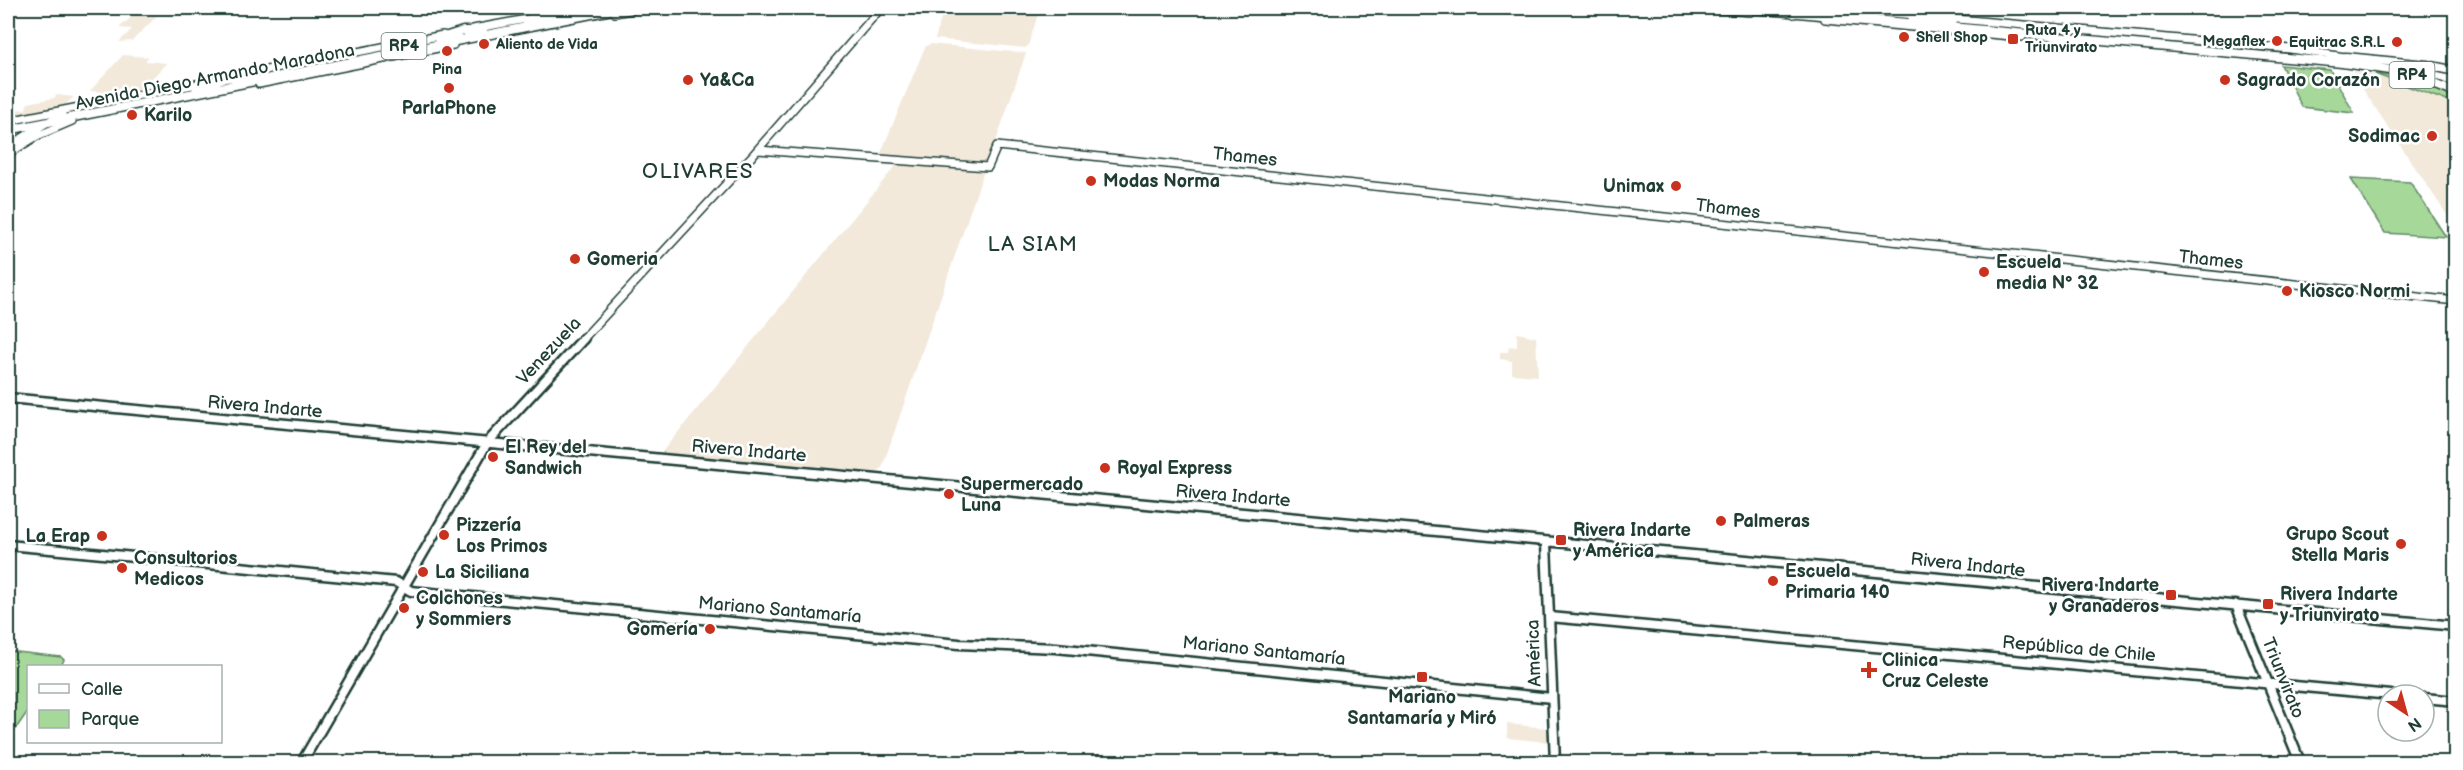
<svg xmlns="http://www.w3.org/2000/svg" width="2463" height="770" font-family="'Balsamiq Sans',sans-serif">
<rect width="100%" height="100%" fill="#fff"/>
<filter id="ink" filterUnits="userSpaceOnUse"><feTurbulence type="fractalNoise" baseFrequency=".0167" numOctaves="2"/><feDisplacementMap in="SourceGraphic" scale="12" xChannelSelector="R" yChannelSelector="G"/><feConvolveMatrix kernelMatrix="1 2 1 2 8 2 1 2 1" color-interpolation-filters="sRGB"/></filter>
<g filter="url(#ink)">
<path fill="#f2e9db" d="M 944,8 L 1040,8 L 1028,46 L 1025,48 L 935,39 Z
M 134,15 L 157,16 L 132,41 L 119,42 L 132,29 L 119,28 Z
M 930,44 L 1026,53 L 989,162 L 985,165 L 880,155 L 925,47 Z
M 123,55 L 149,57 L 145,61 L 167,63 L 140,90 L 126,93 L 90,91 Z
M 2355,72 L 2410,79 L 2455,98 L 2455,227 L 2352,73 Z
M 57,95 L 74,97 L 65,105 L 8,117 L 9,108 L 25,110 L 28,103 L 54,98 Z
M 898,163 L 984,171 L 882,468 L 877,472 L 661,453 Z
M 1517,333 L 1536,337 L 1538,376 L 1512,374 L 1512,361 L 1500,359 L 1500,352 L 1508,352 L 1509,346 L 1517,347 Z
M 1507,724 L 1549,728 L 1549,742 L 1507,738 Z"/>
<path fill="#a6d89a" stroke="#628a67" stroke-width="1.5" d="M 2281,65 L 2330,70 L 2354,113 L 2302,107 Z
M 2375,74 L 2410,79 L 2455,98 L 2455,104 Z
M 2351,179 L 2410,182 L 2446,237 L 2385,233 Z
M 8,651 L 61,657 L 64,660 L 61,666 L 28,666 L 28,711 L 8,740 Z"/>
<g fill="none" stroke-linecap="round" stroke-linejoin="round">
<g stroke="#1f3d34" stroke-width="10">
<path id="tertiary-far1" d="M 1699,8 L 1750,12
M 1831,8 L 1916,15
M 615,13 L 640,8
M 1794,14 L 1807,8
M 1946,18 L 2290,49 L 2352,58
M 1825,19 L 2022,37
M 473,29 L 532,18
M 246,74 L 443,35
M 259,84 L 453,45
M 8,121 L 202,83
M 758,150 L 988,167 L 997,146 L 2456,301
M 582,340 L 752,156 L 881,8"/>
</g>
<g stroke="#1f3d34" stroke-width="13">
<path id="tertiary" d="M 8,398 L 2456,626
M 1546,543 L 1555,762
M 8,545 L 396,582 L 411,591 L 959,644 L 1056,648 L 1552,698
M 2236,605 L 2300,762
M 1550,617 L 2391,695
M 2424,698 L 2456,701
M 302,762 L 487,443 L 584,338"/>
</g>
<g stroke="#1f3d34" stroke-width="10">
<path id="secondary" d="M 2452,8 L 2456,11
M 8,147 L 62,113
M 8,154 L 37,136 L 72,121"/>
</g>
<g stroke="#1f3d34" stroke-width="11">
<path id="primary" d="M 1743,8 L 2342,63 L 2404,72 L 2456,93
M 1913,19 L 1912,15 L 1953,21
M 526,21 L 574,9
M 438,39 L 463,31 L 483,31
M 2346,57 L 2427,65 L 2456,71
M 196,87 L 225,78 L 254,75
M 8,130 L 622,8
M 8,133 L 8,141"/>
</g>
<use href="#tertiary-far1" stroke="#fff" stroke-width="7"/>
<use href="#tertiary" stroke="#fff" stroke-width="8"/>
<use href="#secondary" stroke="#fff" stroke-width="7"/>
<use href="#primary" stroke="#fff" stroke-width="8"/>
</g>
</g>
<g fill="#c8321e" stroke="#fff" stroke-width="2">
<circle cx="1904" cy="37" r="6"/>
<rect x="2007" y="33" width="12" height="12" rx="3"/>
<circle cx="2277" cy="41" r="6"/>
<circle cx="2397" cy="42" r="6"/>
<circle cx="484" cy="44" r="6"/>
<circle cx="447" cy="51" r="6"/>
<circle cx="688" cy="80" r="6"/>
<circle cx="2225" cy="80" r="6"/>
<circle cx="449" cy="88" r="6"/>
<circle cx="132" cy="115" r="6"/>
<circle cx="2432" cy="136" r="6"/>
<circle cx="1091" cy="181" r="6"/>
<circle cx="1676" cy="186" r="6"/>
<circle cx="575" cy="259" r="6"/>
<circle cx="1984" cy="272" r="6"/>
<circle cx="2287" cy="291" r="6"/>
<circle cx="493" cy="457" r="6"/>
<circle cx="1105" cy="468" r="6"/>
<circle cx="949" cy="494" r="6"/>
<circle cx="1721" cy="521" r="6"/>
<circle cx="444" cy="535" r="6"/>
<circle cx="102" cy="536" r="6"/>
<rect x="1555" y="534" width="12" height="12" rx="3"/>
<circle cx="2401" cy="544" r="6"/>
<circle cx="122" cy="568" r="6"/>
<circle cx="423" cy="572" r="6"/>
<circle cx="1773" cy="581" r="6"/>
<rect x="2165" y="589" width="12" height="12" rx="3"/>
<rect x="2262" y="598" width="12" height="12" rx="3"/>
<circle cx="404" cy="608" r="6"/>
<circle cx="710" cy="629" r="6"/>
<path d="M1866 661h6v6h6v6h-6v6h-6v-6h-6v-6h6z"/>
<rect x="1416" y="671" width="12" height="12" rx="3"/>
</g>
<g text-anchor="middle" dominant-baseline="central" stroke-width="5" stroke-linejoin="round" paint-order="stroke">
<g font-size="15" font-weight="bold" fill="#1f3d34" stroke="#fff" text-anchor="start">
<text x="2025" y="30">Ruta 4 y<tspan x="2025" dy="17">Triunvirato</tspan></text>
<text x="1916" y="37">Shell Shop</text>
<text x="2265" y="41" text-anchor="end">Megaflex</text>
<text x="2385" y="42" text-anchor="end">Equitrac S.R.L</text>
<text x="496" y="44">Aliento de Vida</text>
<text x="447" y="69" text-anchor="middle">Pina</text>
</g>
<g fill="#fff" stroke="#627771" stroke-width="1.5">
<rect x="381.5" y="33" width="45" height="26" rx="4.5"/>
<rect x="2389.5" y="62" width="45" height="26" rx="4.5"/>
</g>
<g font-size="16" font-weight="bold" fill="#1f3d34">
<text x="404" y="46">RP4</text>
<text x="2412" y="75">RP4</text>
</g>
<g font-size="18" fill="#1f3d34" stroke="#fff">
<text transform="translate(215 77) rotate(-11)">Avenida Diego Armando Maradona</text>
<text transform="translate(1245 157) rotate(6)">Thames</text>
<text transform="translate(1728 209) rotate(7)">Thames</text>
<text transform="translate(2211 260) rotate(6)">Thames</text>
<text transform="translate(549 351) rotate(-47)">Venezuela</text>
<text transform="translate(265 407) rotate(5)">Rivera Indarte</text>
<text transform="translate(749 451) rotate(5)">Rivera Indarte</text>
<text transform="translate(1233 496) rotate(5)">Rivera Indarte</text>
<text transform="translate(1968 565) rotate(6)">Rivera Indarte</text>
<text transform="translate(780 610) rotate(5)">Mariano Santamaría</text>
<text transform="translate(2079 649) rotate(5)">República de Chile</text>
<text transform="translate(1264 651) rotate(6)">Mariano Santamaría</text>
<text transform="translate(1534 653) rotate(-92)">América</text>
<text transform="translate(2283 678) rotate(68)">Triunvirato</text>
</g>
<g font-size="18" font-weight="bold" fill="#1f3d34" stroke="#fff" text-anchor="start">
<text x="700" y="80">Ya&amp;Ca</text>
<text x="2237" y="80">Sagrado Corazón</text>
<text x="449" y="108" text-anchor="middle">ParlaPhone</text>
<text x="144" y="115">Karilo</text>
<text x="2420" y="136" text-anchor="end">Sodimac</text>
<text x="1103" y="181">Modas Norma</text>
<text x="1664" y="186" text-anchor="end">Unimax</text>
<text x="587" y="259">Gomeria</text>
<text x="1996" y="262">Escuela<tspan x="1996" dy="21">media Nº 32</tspan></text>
<text x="2299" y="291">Kiosco Normi</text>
<text x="505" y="447">El Rey del<tspan x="505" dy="21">Sandwich</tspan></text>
<text x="1117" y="468">Royal Express</text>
<text x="961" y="484">Supermercado<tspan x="961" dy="21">Luna</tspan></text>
<text x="1733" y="521">Palmeras</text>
<text x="456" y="525">Pizzería<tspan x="456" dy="21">Los Primos</tspan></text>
<text x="1573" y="530">Rivera Indarte<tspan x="1573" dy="21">y América</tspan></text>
<text x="2389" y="534" text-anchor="end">Grupo Scout<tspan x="2389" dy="21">Stella Maris</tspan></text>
<text x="90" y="536" text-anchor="end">La Erap</text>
<text x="134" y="558">Consultorios<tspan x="134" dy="21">Medicos</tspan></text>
<text x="1785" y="571">Escuela<tspan x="1785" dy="21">Primaria 140</tspan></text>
<text x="435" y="572">La Siciliana</text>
<text x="2159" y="585" text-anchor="end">Rivera Indarte<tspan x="2159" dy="21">y Granaderos</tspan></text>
<text x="2280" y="594">Rivera Indarte<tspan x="2280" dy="21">y Triunvirato</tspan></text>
<text x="416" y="598">Colchones<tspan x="416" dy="21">y Sommiers</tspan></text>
<text x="698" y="629" text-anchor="end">Gomería</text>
<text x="1882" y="660">Clinica<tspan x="1882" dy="21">Cruz Celeste</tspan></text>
<text x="1422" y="697" text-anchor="middle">Mariano<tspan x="1422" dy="21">Santamaría y Miró</tspan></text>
</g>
<g font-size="21" letter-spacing="1.5" fill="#1f3d34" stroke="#fff">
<text x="698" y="171">OLIVARES</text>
<text x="1033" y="244">LA SIAM</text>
</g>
</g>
<rect width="2463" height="770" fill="none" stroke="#fff" stroke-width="30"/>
<rect x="15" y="15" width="2433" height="740" fill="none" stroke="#1f3d34" stroke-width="2" filter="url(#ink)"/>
<rect x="27" y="665" width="195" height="78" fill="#ffffff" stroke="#a5b1ae" stroke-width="1.5"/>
<rect x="39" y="684" width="30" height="9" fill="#ffffff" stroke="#a5b1ae" stroke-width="1.5"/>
<text x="81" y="695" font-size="18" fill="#1f3d34">Calle</text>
<rect x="39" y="710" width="30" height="18" fill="#a6d89a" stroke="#a5b1ae" stroke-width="1.5"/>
<text x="81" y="725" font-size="18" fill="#1f3d34">Parque</text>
<g transform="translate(2406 713) rotate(144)"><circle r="28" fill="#ffffff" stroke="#a5b1ae" stroke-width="1.5"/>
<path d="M0-4.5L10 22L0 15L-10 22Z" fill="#c8321e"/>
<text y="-9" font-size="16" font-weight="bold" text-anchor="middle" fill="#1f3d34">N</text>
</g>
</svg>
